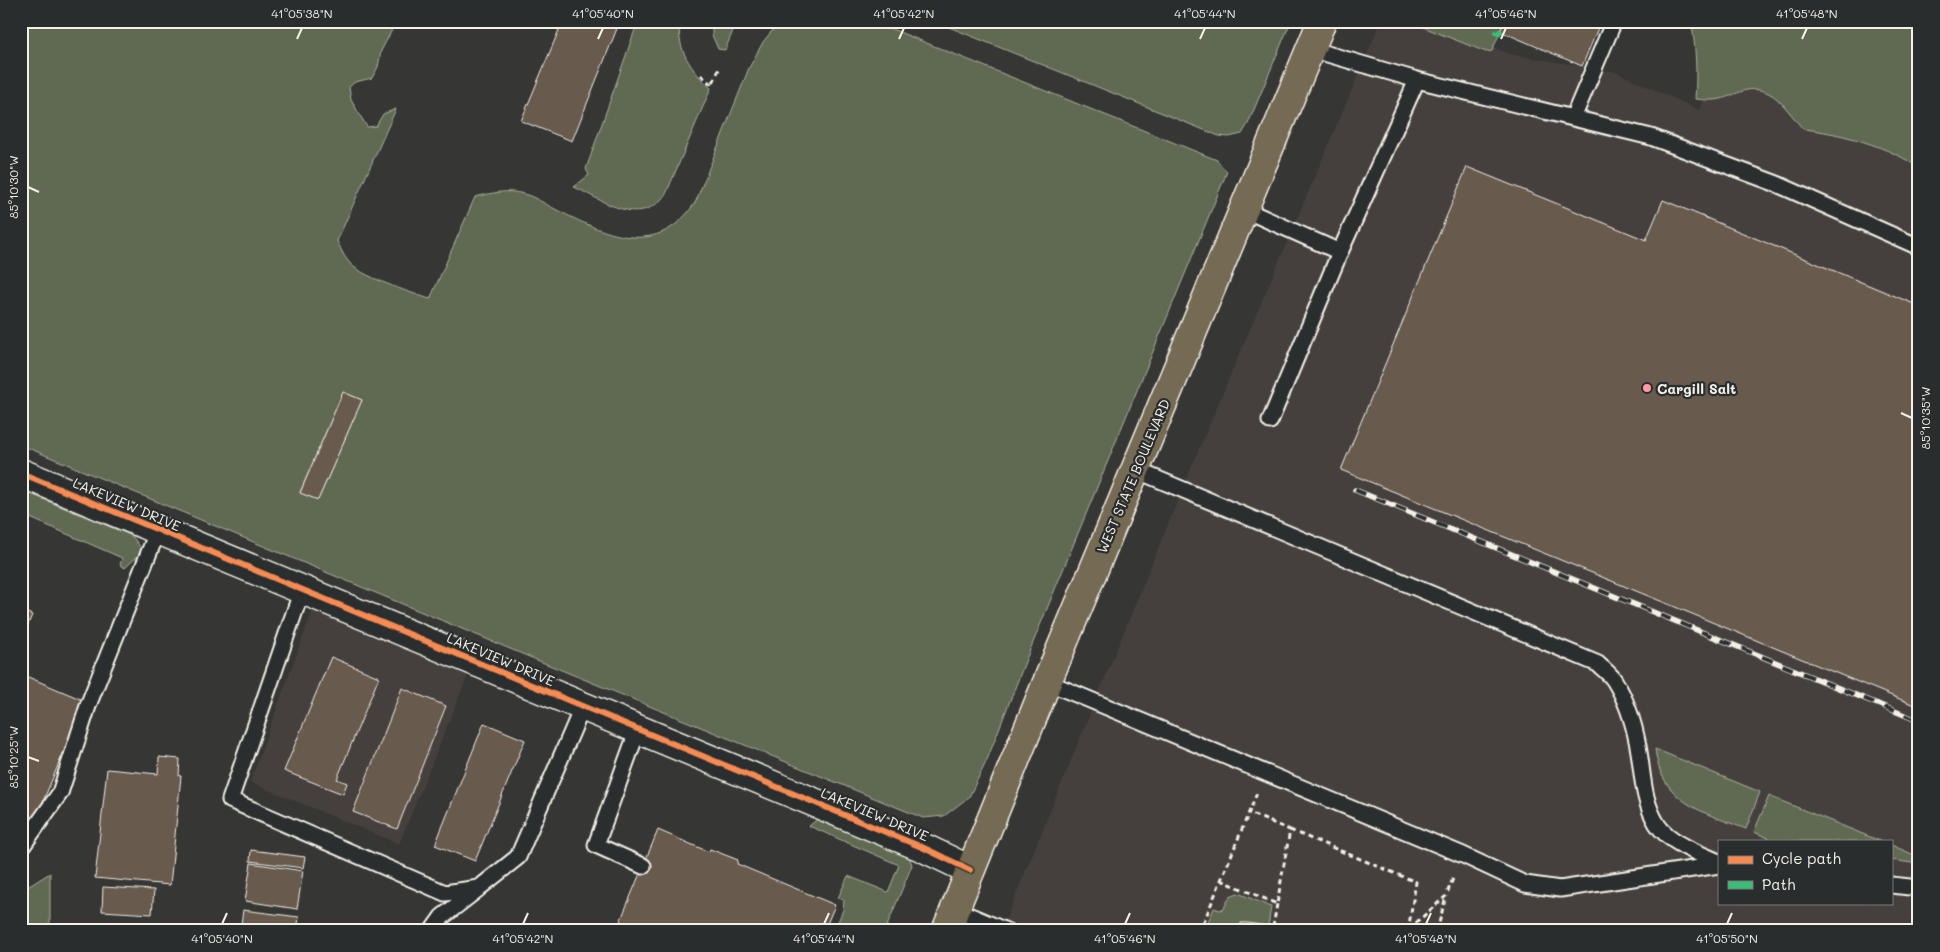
<svg xmlns="http://www.w3.org/2000/svg" width="1940" height="952" font-family="Mali,sans-serif">
<rect width="100%" height="100%" fill="#363634"/>
<filter id="ink" filterUnits="userSpaceOnUse"><feTurbulence type="fractalNoise" baseFrequency=".02" numOctaves="2"/><feDisplacementMap in="SourceGraphic" scale="10" xChannelSelector="R" yChannelSelector="G"/><feConvolveMatrix kernelMatrix="1 2 1 2 8 2 1 2 1" color-interpolation-filters="sRGB"/></filter>
<g filter="url(#ink)">
<path fill="#45413c" fill-rule="evenodd" d="M 1381,21 L 1431,21 L 1509,54 L 1616,72 L 1699,110 L 1741,21 L 1919,62 L 1919,931 L 1001,931 L 1196,456 ZM 1719,841 L 1891,841 L 1891,903 L 1719,903 Z
M 314,606 L 470,670 L 399,844 L 250,782 Z"/>
<path fill="#616b52" stroke="#aaae9d" fill-rule="evenodd" d="M 21,21 L 382,21 L 393,28 L 381,51 L 378,67 L 372,78 L 355,82 L 349,87 L 351,100 L 367,127 L 376,126 L 383,114 L 396,109 L 337,241 C 340,247 343,255 348,261 C 358,276 412,293 430,299 L 475,197 C 492,193 507,189 524,194 C 535,197 545,204 555,209 C 605,234 658,261 696,201 L 749,68 L 763,42 L 780,21 L 872,21 L 1217,160 L 1227,172 L 1025,662 L 987,760 L 969,797 L 944,816 L 923,818 L 527,656 L 21,445 ZM 343,392 L 362,400 L 318,500 L 300,492 Z
M 638,21 L 680,21 C 676,49 691,70 711,88 L 666,194 C 640,229 604,201 574,187 L 589,175 L 586,169 Z
M 712,21 L 737,21 L 725,50 L 718,49 L 712,35 Z
M 934,21 L 1291,21 L 1248,124 L 1242,134 L 1229,137 L 1219,136 Z
M 1408,21 L 1471,21 L 1477,24 L 1479,21 L 1505,21 L 1492,51 L 1486,52 Z
M 1691,21 L 1919,21 L 1919,168 C 1891,147 1838,132 1803,129 C 1795,120 1782,101 1772,95 C 1751,83 1741,93 1721,99 C 1712,101 1704,100 1695,99 C 1697,72 1696,48 1691,21 Z
M 21,490 L 132,536 L 141,548 L 140,554 L 125,568 L 120,565 L 122,558 L 21,514 Z
M 1655,749 L 1760,792 L 1746,829 C 1703,812 1661,803 1655,749 Z
M 1769,796 L 1880,841 L 1776,841 L 1754,832 Z
M 820,817 L 909,856 L 912,865 L 885,931 L 834,931 L 843,910 L 844,900 L 838,898 L 848,876 L 888,892 L 899,865 L 809,826 Z
M 1891,845 L 1919,857 L 1919,864 L 1891,860 Z
M 50,873 L 50,923 L 45,931 L 21,931 L 21,891 Z
M 1238,893 L 1271,907 L 1268,926 L 1242,923 L 1240,931 L 1204,931 L 1214,908 L 1220,910 L 1224,908 L 1230,896 Z"/>
<path fill="#675a4e" stroke="#f4f1e8" d="M 540,21 L 620,21 L 572,141 L 521,121 L 559,30 Z
M 1505,21 L 1601,21 L 1582,66 L 1500,31 Z
M 1467,167 L 1646,240 L 1663,200 L 1919,306 L 1919,707 L 1341,470 Z
M 343,392 L 362,400 L 318,500 L 300,493 Z
M 21,610 L 32,615 L 21,641 Z
M 331,657 L 379,677 L 337,779 L 347,783 L 343,794 L 284,771 Z
M 21,674 L 85,701 L 33,825 L 21,819 Z
M 402,688 L 446,706 L 397,829 L 353,812 Z
M 484,723 L 525,740 L 475,861 L 435,845 Z
M 159,757 L 180,759 L 179,776 L 181,776 L 170,885 L 95,878 L 107,769 L 158,774 Z
M 658,830 L 709,852 L 710,849 L 738,860 L 737,864 L 835,905 L 824,931 L 621,931 L 617,929 Z
M 251,850 L 305,857 L 303,868 L 250,861 Z
M 251,863 L 303,871 L 297,909 L 245,901 Z
M 103,887 L 154,890 L 152,914 L 102,911 Z
M 243,910 L 299,917 L 297,931 L 240,931 Z
M 1241,923 L 1248,923 L 1299,931 L 1240,931 Z"/>
<g fill="none" stroke-linecap="round" stroke-linejoin="round">
<g stroke="#f4f1e8" stroke-width="19">
<path id="service" d="M 1310,49 L 1417,80 L 1651,137 L 1777,184 L 1919,247
M 1573,118 L 1614,21
M 1243,209 L 1340,252
M 1270,421 L 1340,252 L 1417,80
M 1136,470 L 1598,664 C 1603,669 1610,674 1614,680 C 1626,699 1634,724 1638,746 C 1643,772 1642,800 1657,824 C 1668,842 1700,854 1719,862
M 302,590 L 230,800 L 445,893 L 479,888 L 518,857 L 583,706
M 1047,682 L 1463,855 L 1525,884 L 1560,889 L 1719,865
M 638,729 L 596,845 L 643,866
M 21,848 L 60,793 L 89,703 L 158,530
M 1891,885 L 1919,888
M 954,909 L 1006,931
M 432,931 L 442,917 L 478,889"/>
</g>
<g stroke="#f4f1e8" stroke-width="31">
<path id="minor" d="M 21,473 L 924,848 L 970,870"/>
</g>
<g stroke="#f4f1e8" stroke-width="31">
<path id="primary" d="M 946,931 L 1047,682 L 1322,21"/>
</g>
<path stroke="#f4f1e8" stroke-width="3" stroke-dasharray="5 4" stroke-linecap="butt" d="M 701,75 L 712,85 L 719,69
M 1290,830 L 1416,882 L 1408,931
M 1221,880 L 1277,904 L 1290,830 L 1249,813
M 1273,927 L 1277,904
M 1409,929 L 1446,896 L 1454,876
M 1200,931 L 1257,793
M 1351,931 L 1352,929 L 1368,931
M 1437,931 L 1446,896"/>
<use href="#service" stroke="#2a2d2e" stroke-width="15"/>
<use href="#minor" stroke="#2a2d2e" stroke-width="28"/>
<use href="#primary" stroke="#746b52" stroke-width="28"/>
<g stroke="#f4f1e8" stroke-width="5.5">
<path id="rail" d="M 1355,490 L 1919,721"/>
</g>
<use href="#rail" stroke="#2a2d2e" stroke-width="4" stroke-dasharray="11" stroke-linecap="butt"/>
<path stroke="#3abd76" stroke-width="5" stroke-dasharray="10 5" stroke-linecap="butt" d="M 1494,32 L 1499,34 L 1504,21"/>
<g stroke="#2a2d2e" stroke-width="9">
<path id="cycleway" d="M 21,473 L 924,848 L 970,870"/>
</g>
<use href="#cycleway" stroke="#f68b52" stroke-width="6"/>
</g>
</g>
<path fill="none" stroke="#f4f1e8" stroke-width="2" d="M 297,39 L 302,28M 598,39 L 603,28M 899,39 L 904,28M 1200,39 L 1205,28M 1501,39 L 1506,28M 1802,39 L 1807,28M 28,187 L 39,192M 1901,413 L 1912,418M 28,757 L 39,761M 222,924 L 227,913M 523,924 L 528,913M 824,924 L 829,913M 1125,924 L 1130,913M 1426,924 L 1431,913M 1727,924 L 1732,913"/>
<circle fill="#ff9aa2" stroke="#2a2d2e" stroke-width="2" cx="1647" cy="388" r="5"/>
<g text-anchor="middle" dominant-baseline="central" stroke-width="4.5" stroke-linejoin="round" paint-order="stroke">
<g font-size="14" font-weight="bold" fill="#f4f1e8" stroke="#2a2d2e" text-anchor="start">
<text x="1657" y="388">Cargill Salt</text>
</g>
<g font-size="14" fill="#f4f1e8" stroke="#2a2d2e">
<text transform="translate(1133 476) rotate(-67)">WEST STATE BOULEVARD</text>
<text transform="translate(127 504) rotate(23)">LAKEVIEW DRIVE</text>
<text transform="translate(501 659) rotate(23)">LAKEVIEW DRIVE</text>
<text transform="translate(875 814) rotate(23)">LAKEVIEW DRIVE</text>
</g>
</g>
<rect width="1940" height="952" fill="none" stroke="#2a2d2e" stroke-width="55"/>
<rect x="1718" y="840" width="175" height="65" fill="#2a2d2e" stroke="#7b7b78"/>
<rect x="1728" y="856" width="25" height="8" fill="#f68b52" stroke="#7b7b78"/>
<text x="1762" y="864" font-size="15" fill="#f4f1e8">Cycle path</text>
<rect x="1728" y="881" width="25" height="8" fill="#3abd76" stroke="#7b7b78"/>
<text x="1762" y="890" font-size="15" fill="#f4f1e8">Path</text>
<rect x="28" y="28" width="1884" height="896" fill="none" stroke="#f4f1e8" stroke-width="2"/>
<g font-size="12" text-anchor="middle" fill="#f4f1e8">
<text x="302" y="18">41°05'38"N</text>
<text x="603" y="18">41°05'40"N</text>
<text x="904" y="18">41°05'42"N</text>
<text x="1205" y="18">41°05'44"N</text>
<text x="1506" y="18">41°05'46"N</text>
<text x="1807" y="18">41°05'48"N</text>
<text transform="translate(14 187) rotate(-90)" y="4">85°10'30"W</text>
<text transform="translate(1926 418) rotate(-90)" y="4">85°10'35"W</text>
<text transform="translate(14 757) rotate(-90)" y="4">85°10'25"W</text>
<text x="222" y="943">41°05'40"N</text>
<text x="523" y="943">41°05'42"N</text>
<text x="824" y="943">41°05'44"N</text>
<text x="1125" y="943">41°05'46"N</text>
<text x="1426" y="943">41°05'48"N</text>
<text x="1727" y="943">41°05'50"N</text>
</g>
</svg>
